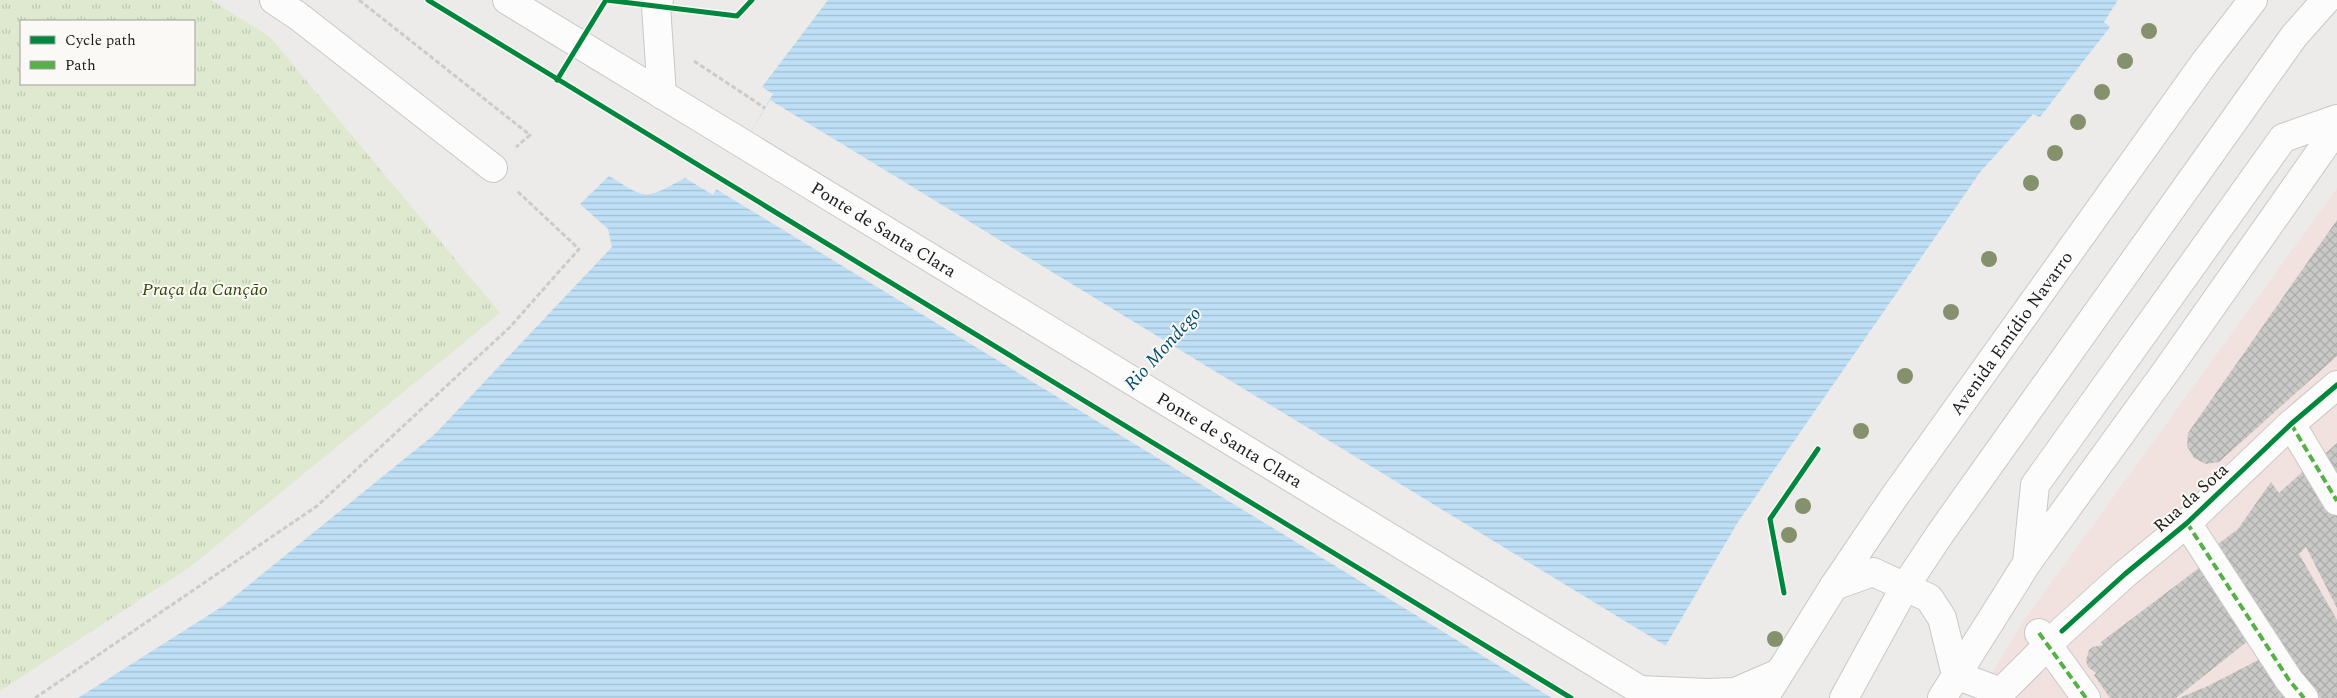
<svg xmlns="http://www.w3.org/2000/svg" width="2337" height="698" font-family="Spectral,serif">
<defs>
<pattern id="park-tufts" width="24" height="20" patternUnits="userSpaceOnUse" patternTransform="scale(1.25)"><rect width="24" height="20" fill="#dee9cf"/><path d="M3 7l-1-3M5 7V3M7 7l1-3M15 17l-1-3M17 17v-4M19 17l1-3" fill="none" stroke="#bec7b1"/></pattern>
<pattern id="water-rules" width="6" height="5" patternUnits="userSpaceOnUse" patternTransform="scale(1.25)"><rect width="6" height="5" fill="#bedff5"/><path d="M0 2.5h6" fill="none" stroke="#a3bfd1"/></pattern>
<pattern id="building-cross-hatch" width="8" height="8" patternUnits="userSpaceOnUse" patternTransform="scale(1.25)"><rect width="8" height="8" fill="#c9c9c7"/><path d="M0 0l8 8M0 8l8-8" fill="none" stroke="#acacaa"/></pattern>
</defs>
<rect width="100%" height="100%" fill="#ecebe9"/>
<path fill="#f1e2df" d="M 2337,188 L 2337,698 L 1977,698 L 2022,623 Z"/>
<path fill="url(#park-tufts)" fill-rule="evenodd" d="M 0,0 L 211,0 L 269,36 L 500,313 L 190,567 L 0,691 ZM 21,21 L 194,21 L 194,84 L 21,84 Z"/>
<path fill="url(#water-rules)" d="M 828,0 L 2118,0 L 2104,22 L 2110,27 L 2040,117 L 2033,114 L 1981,171 L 1738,522 L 1635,698 L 78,698 L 223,606 L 435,434 L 612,247 L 608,229 L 580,204 L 609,176 C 648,200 644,200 685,178 L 713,195 L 773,94 L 762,87 Z"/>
<path fill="#ecebe9" d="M 770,100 L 1666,646 L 1635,698 L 1552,698 L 716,189 Z"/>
<path fill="url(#building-cross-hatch)" d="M 2337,220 L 2337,356 L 2219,462 L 2206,464 L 2194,458 L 2187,446 L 2188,433 Z
M 2337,443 L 2337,492 L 2318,460 Z
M 2310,465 L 2337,507 L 2337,608 L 2306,547 L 2299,554 L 2337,620 L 2337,698 L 2320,698 L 2301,677 L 2218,544 L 2238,529 L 2271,482 L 2279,493 Z
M 2199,568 L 2253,637 L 2176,698 L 2110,698 L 2094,675 L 2096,673 L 2088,667 L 2086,661 L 2089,650 L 2093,647 L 2103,645 L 2101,642 Z
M 2266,656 L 2297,698 L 2179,698 L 2208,686 Z"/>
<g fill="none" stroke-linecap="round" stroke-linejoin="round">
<g stroke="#c8c8c6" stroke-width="30">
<path id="minor" d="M 274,0 L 298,16 L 493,168
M 659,0 L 656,6 L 662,95
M 2291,424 L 2337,501
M 2187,523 L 2289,680 L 2304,698
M 2027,563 L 2035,485 L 2283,138 L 2337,119
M 2039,633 L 2086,698
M 1956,675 L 2001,692 L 2062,631 L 2125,574 L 2187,523 L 2291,424 L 2337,385
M 1844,698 L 1906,585 L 1940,534 L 2294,36 L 2326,0"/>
</g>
<g stroke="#c8c8c6" stroke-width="30">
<g id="major">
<path id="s1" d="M 507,0 L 1640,690 L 1646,698"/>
<path d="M 1834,586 L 1873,572 L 1929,598 L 1942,618 L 1956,675"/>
<path d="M 1640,690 L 1707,693 L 1735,692 L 1779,673"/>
<path id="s2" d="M 1764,698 L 1834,586 L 1892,500 L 2205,62 L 2253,0"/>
<path d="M 1942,698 L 2027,563 L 2167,370 L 2337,128"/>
</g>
</g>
<path stroke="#cbcbcb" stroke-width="3" stroke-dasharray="5 2.5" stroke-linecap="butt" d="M 359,0 L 530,135 L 516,147
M 694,61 L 765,108
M 1784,593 L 1770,519 L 1818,449
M 35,698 L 317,506 L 510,327 L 579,249 L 516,190"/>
<use href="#minor" stroke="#fcfcfc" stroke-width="28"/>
<use href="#major" stroke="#fcfcfc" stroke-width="28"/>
<path stroke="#55b145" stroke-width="4" stroke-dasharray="8 4" stroke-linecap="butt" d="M 2291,424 L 2337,501
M 2187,523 L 2289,680 L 2304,698
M 2039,633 L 2086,698"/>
<g stroke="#faf9f5" stroke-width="8">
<path id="cycleway" d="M 428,0 L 1571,698
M 557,80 L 606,0 L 737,16 L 752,0
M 1784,593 L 1770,519 L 1818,449
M 2062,631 L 2125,574 L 2187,523 L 2291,424 L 2337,385"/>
</g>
<use href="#cycleway" stroke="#00873e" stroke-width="5"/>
</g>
<g fill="#85916d">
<circle cx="2149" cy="31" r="8"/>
<circle cx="2125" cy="61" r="8"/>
<circle cx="2102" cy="92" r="8"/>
<circle cx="2078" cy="122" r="8"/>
<circle cx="2055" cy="153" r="8"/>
<circle cx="2031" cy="183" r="8"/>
<circle cx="1989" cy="259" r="8"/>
<circle cx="1951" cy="312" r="8"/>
<circle cx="1905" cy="376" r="8"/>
<circle cx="1861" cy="431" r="8"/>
<circle cx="1803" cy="506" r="8"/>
<circle cx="1789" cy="535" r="8"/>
<circle cx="1775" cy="639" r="8"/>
</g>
<g text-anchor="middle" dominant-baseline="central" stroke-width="4" stroke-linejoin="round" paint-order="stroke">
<g font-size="18" fill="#1b1b19" stroke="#faf9f5">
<text stroke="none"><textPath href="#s1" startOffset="441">Ponte de Santa Clara</textPath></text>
<text stroke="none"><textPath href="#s2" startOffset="441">Avenida Emídio Navarro</textPath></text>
<text stroke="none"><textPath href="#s1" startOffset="846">Ponte de Santa Clara</textPath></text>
<text transform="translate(2191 498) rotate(-42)">Rua da Sota</text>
</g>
<g font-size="18" font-style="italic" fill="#304707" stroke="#faf9f5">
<text x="205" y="289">Praça da Canção</text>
</g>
<g font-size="19" font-style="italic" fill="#004c71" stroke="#faf9f5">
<text transform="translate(1163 349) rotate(-48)">Rio Mondego</text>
</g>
</g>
<rect x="20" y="20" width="175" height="65" fill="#faf9f5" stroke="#a1a09d"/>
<rect x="30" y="36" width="25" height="8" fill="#00873e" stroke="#a1a09d"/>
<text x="65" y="45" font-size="15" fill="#1b1b19">Cycle path</text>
<rect x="30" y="61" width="25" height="8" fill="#55b145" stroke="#a1a09d"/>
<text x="65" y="70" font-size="15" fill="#1b1b19">Path</text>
</svg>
